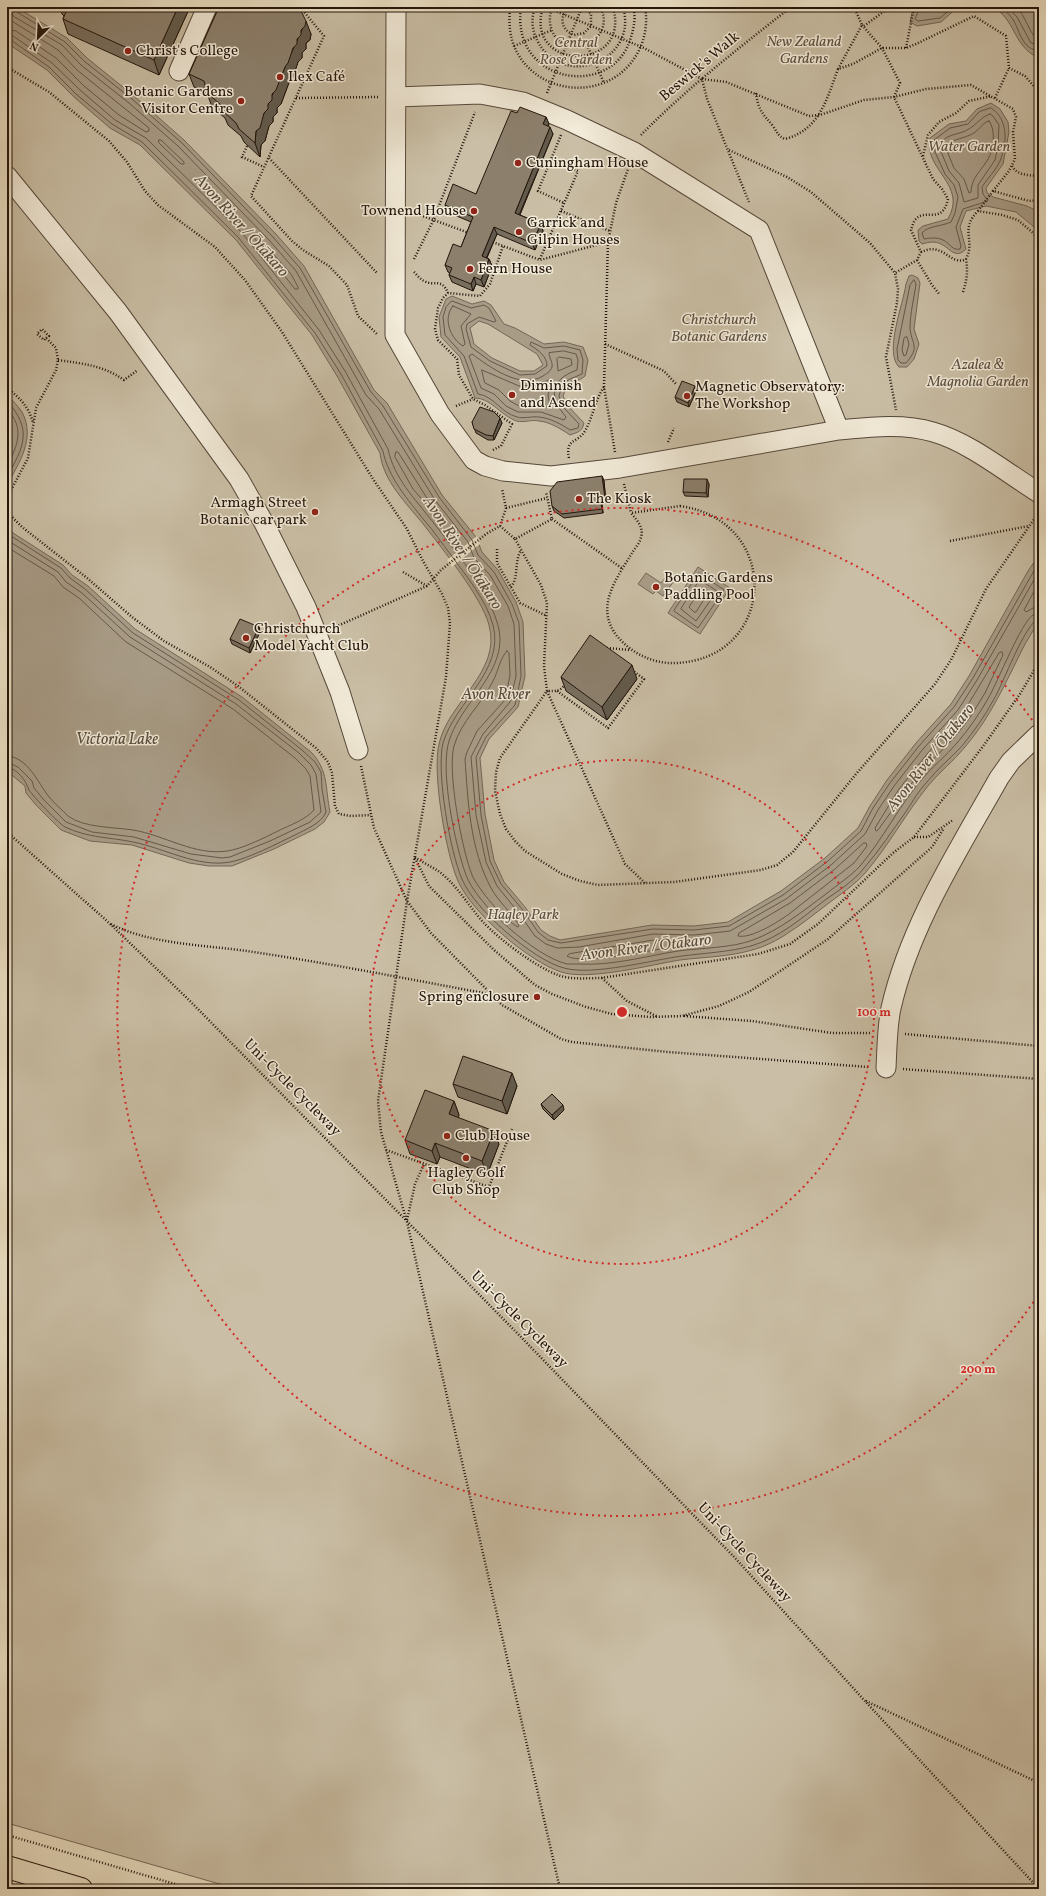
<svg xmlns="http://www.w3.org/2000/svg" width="1046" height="1896" font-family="Vollkorn,serif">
<rect width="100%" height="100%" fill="#ece2c6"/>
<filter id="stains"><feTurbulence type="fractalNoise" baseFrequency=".005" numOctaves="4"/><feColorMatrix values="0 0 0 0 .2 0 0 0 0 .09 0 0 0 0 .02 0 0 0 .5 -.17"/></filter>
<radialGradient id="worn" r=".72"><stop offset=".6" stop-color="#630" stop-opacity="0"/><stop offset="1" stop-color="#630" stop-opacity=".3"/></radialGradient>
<path fill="#cabfa6" stroke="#766a59" d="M 7,7 L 1039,7 L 1039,1889 L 237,1889 L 7,1823 Z"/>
<path fill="#a89c87" stroke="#736656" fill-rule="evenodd" d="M 7,7 L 16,7 L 67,38 L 87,58 L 134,96 L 184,140 L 275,233 L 304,266 L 374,390 L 387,403 L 442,495 L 476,537 L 482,552 L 498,570 L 516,602 L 523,622 L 525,676 L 518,707 L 489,739 L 480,758 L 485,814 L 494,860 L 504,882 L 525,907 L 541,930 L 550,936 L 560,940 L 652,925 L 694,926 L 728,922 L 781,891 L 825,858 L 858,828 L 870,806 L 887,780 L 916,743 L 951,704 L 969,676 L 1028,571 L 1039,555 C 1039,570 1042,610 1038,621 C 1034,631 1026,641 1022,650 C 1005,684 990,718 965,747 C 954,761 939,772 928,786 C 906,813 889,845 866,872 C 855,885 839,895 825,906 C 813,915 801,925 788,933 C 778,940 764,947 752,950 C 729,957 703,957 680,960 C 650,965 588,981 561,972 C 528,961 472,913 458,881 C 446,854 432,773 439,744 C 448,702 502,672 489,625 C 481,596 443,550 424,525 C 407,504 383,481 380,453 L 337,376 L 312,335 L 236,240 L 140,145 L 110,128 L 74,97 L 47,70 L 7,43 Z
M 917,7 L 958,7 L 941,22 L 917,26 L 910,22 L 912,13 Z
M 993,7 L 1039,7 L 1039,54 L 1033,55 C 1013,42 1015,20 993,7 Z
M 991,103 L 1000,109 L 1008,122 L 1009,132 L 1003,164 L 986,188 L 987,193 L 993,197 L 1027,206 L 1035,210 L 1039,207 L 1039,231 L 1016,212 L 986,206 L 966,211 L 960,227 L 966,249 C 955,260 950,248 941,244 C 935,241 929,242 922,244 L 919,241 L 918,230 L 923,226 L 948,219 C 968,184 923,170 930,138 L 949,124 L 966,121 L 977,109 Z
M 912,275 L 918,278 L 920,283 L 914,329 L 919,344 L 914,359 L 907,367 L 899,367 C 884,352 903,305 906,284 L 909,276 Z
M 452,296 L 472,304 L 484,301 L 491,305 L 504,324 L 515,328 L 544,344 L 564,342 L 583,347 L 588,360 L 585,376 C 573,386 571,375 563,396 L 567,405 L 584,423 C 582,432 578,432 570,435 C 561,429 550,422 539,421 C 531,419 521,424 514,420 C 500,414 490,398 475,398 L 460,357 L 441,337 L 439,317 L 446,299 ZM 479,321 L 488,324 L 537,354 L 543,365 L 534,371 L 520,371 L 492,358 L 474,344 L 470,328 Z
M 7,395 C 12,400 18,406 22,412 C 36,438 19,463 7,485 Z
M 7,526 L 13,533 L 63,565 L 72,575 L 88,586 L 135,629 L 242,697 L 311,752 C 329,771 325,788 330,812 L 324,822 L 315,829 L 274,849 L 232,866 L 209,866 L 189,863 L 132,845 L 90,841 L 61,830 L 36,805 L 26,793 L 25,786 L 7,771 Z
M 698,567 L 730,588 L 700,634 L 668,613 Z
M 646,573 L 661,583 L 667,576 L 674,581 L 663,596 L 656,591 L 653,594 L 638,584 Z"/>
<path fill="#ece2c6" d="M 477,536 L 480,544 L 452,567 L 447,560 Z"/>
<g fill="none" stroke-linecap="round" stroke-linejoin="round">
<path stroke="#66584a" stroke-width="1" d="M 10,7 L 13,16 L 62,45 L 81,65 L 129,103 L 178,146 L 269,240 L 296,271 L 366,395 L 379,409 L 435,500 L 468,542 L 474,558 L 490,575 L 508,606 L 514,624 L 516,676 L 510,702 L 483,734 L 471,757 L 476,815 L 486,862 L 497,886 L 518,912 L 535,936 L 546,944 L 557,948 L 579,947 L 653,934 L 694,935 L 730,931 L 786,899 L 831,865 L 865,834 L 878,810 L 894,786 L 923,749 L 958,710 L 977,680 L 1039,571
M 15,7 L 17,12 L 65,42 L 84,61 L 132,99 L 182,143 L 272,236 L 300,268 L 371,392 L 383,406 L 439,497 L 472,540 L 478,555 L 494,572 L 512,604 L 519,623 L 521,676 L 515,705 L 486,737 L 476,757 L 481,815 L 490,861 L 501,884 L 522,909 L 538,932 L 548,940 L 561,943 L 653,929 L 694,930 L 729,926 L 783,895 L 828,861 L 861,831 L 873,808 L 890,783 L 919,746 L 954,707 L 973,678 L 1039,562
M 920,7 L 915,19 L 918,21 L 940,18 L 953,7
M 1001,7 C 1006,11 1011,16 1014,21 C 1020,32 1023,51 1039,50
M 1008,7 L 1017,17 L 1031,43 L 1039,45
M 1017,7 C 1025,16 1028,29 1036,39 L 1039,39
M 7,18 L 58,50 L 77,70 L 149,128 L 149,131 L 146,132 L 119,115 L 84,86 L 56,58 L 16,31 L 7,29
M 7,35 L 13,36 L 52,63 L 80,90 L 115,120 L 146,138 L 242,233 L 319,330 L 345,371 L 388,449 C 394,478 415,499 433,522 C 455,551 486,587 497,622 C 513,671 458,702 448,745 C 441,775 455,845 466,875 C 476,904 536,957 567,964 C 571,964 575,964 579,964 C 612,966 646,956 678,951 C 700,948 732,948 753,940 C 780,930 803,911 826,894 C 837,885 851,876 860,866 C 883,839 899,806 922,779 C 933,766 946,756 957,743 C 969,729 980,713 989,697 C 997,683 1022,621 1033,615 C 1035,614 1037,614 1039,613
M 7,40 L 11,40 L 49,67 L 76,94 L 112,124 L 142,142 L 238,237 L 315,333 L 341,374 L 383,451 C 388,477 408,500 424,520 C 434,531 442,544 451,555 C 466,576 486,599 493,625 C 505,671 455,702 443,743 C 436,771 450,852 462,879 C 474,909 533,960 564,968 C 593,976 652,960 682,956 C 705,953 729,952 751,946 C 779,938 802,918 825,900 C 838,891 854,881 864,868 C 879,851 892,831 905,813 C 912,803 918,791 927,782 C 937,769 951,758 962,746 C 974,731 985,716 994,699 C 1004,682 1024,625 1039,618
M 991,108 C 1009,119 1007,144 1000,161 C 996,170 987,179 982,187 L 983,194 L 988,201 L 963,209 L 956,227 L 961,246 L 960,249 C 952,251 950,243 943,240 C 937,237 930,238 924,239 L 922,233 C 927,226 943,226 951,222 L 955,213 L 958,197 L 954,185 L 945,174 L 935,152 L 934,140 L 950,128 L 968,124 L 979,112 Z
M 990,114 L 993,116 L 999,125 L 998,145 L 995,160 L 978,185 L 978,198 L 964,202 L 959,183 L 949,171 L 938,144 C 951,132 957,136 969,129 C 977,124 981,117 990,114 Z
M 989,121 C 996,129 994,150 988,159 C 982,170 971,178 971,192 L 969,193 L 964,179 L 954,168 L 945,146 C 954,138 964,139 974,133 C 980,129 983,122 989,121 Z
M 159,140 L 161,140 L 184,162 L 184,164 L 181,164 L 159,143 Z
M 255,236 L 258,237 L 291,274 L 298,287 L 298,289 L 295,289 L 255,239 Z
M 914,280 L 916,284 C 914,298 910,314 910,328 C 911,344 921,346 906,363 L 901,363 L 898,360 L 897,349 L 910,285 Z
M 452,301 L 471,308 L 484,305 L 489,308 L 496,321 L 494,322 L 479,317 L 467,324 L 466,329 L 471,347 L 490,361 L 520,375 L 535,374 L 547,366 C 547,356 538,350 530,345 L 531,342 L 544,348 L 564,346 L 580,350 L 583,360 L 582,374 C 567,381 564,378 559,396 L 564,408 L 579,424 L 578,428 L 570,430 C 561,424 550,418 539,417 C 532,416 523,419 517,417 C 501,413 494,396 478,394 L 464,356 L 445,335 L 443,317 L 446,307 Z
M 453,306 L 471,314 L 461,326 L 465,344 L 463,346 C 451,339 442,319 453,306 Z
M 907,337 L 909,344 L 906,355 L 904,356 L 902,350 L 904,338 Z
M 564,351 L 576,354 L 578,360 L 577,370 C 549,380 549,397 566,417 L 564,420 L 541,412 L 518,412 L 506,406 L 494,394 L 481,388 L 469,356 L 472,354 C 490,367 520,390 543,376 C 546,374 550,372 552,367 C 553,362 549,358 549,353 Z
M 559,357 L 571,359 L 572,365 L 558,371 L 557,359 Z
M 482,370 L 519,386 L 537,385 L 551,379 L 552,381 L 548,395 L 550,407 L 519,406 L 510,401 L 499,390 L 485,383 Z
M 7,401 C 33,430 24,446 7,477
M 7,409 C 25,428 18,445 7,466
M 396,452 L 398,452 L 430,503 L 429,506 L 427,505 L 413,489 L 395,457 Z
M 7,532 L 11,536 L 61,568 L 70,578 L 85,589 L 133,633 L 239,700 L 302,750 L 315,762 L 321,772 L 322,789 L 326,812 C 321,824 306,829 295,835 C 278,843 248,859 230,862 C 198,868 164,848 133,842 C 109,837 88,838 65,827 C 59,824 32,795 29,790 C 26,781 18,769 7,767
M 7,540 L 58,572 L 66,582 L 82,593 L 130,637 L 236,704 L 299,753 L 311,765 L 316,774 L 321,812 L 310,822 L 270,841 L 230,857 L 222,858 L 191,854 L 134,837 L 92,832 L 66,822 L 44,800 L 34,788 L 32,781 L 18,767 L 7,762
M 7,547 L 54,576 L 63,587 L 79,598 L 126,642 L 233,709 L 295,758 L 306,769 L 310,776 L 314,810 C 305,820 290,825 278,831 C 264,838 242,849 227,851 C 195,856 164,835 133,830 C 114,827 84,828 68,816 C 62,810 54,803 49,797 C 38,783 28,757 7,756
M 699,573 L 724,590 L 698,628 L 674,611 Z
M 700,580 L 717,591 L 696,621 L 681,609 Z
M 1039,582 L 1024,610 L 1026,612 L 1033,608 L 1039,607
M 704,589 L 708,593 L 696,612 L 694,612 L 689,607 L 701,589 Z
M 507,651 L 509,653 L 510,675 L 505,700 L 477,731 L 467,752 L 465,759 C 468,802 470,849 491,888 C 498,901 511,912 519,925 L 518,927 C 504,920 478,889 472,875 C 462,850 447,771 454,746 C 461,721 482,704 493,681 C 498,672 500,658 507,651 Z
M 1002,652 L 1003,655 L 985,693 L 969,719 L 953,739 L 917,776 L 878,830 L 876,831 L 875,828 L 899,789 L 928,753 L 963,713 L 999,653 Z
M 864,843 L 866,843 L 867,846 L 854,863 L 789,914 C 778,922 751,939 738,936 L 739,933 L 790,903 L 835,869 Z
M 654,940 L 682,941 L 684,943 L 683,945 C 662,948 582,966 567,956 L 569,954 Z"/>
<g stroke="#55483a" stroke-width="21">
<path id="minor" d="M 396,7 L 395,335 L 440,414 L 474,460 L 485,466 L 503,471 L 551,476 L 620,468 L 839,430
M 179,71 L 207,7
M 396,97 L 480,94 L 523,102 L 567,120 L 634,152 L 759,230 L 839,430 C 870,427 903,423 933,432 C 969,442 1007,473 1039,493
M 7,176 L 118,312 L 239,479 L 264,523 L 306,607 L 340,692 L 358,750
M 886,1068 C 887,1049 887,1027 891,1008 C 910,925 958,851 999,778 L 1011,761 L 1039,734"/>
</g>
<g stroke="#23150c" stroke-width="24">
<path id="major" d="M 7,1867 L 81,1889"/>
</g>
<path stroke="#23150c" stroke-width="2.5" stroke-dasharray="1 2" stroke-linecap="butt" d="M 306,7 L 304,12 L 324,36 L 251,196 L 292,241 L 303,250 L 329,266 L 347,285 L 358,316 L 377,334
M 510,7 C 509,21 509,33 514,46 C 535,97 609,103 637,54 C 645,40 648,23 645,7
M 521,7 C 510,85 614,100 631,37 C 634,27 636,17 633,7
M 535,7 C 531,18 532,30 537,40 C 562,91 639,61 623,7
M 543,7 C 523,72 632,73 613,7
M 546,7 L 644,48 L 702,79 L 707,99 L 749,202
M 553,7 C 549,14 549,23 552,31 C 567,64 618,39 600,7
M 570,7 C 558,16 561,30 574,35 L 584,33 L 591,26 L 591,14 L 584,7
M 602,10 L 608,7
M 862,25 L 882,48 L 900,83 L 894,97 L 933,179 L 942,189 L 948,199 C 942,226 925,207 915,220 C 913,223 912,227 911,230 L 921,252 L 917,260 L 895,273
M 864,26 L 890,7
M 587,45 L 604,83
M 514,46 L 552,30
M 906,48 L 914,7
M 7,67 L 49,92 L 109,141 L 127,162 L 145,191 L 158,205 L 215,247 L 245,280 L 282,332 L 373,479 L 407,529 L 423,561 L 442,594 L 448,608 L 450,623 L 446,677 L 407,901 L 378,1101 L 381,1132 L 407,1222 L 560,1889
M 838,69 L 862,25 L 854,7
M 702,79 L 726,82 L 809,116 L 820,115 L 864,100 L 894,97 L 926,89 L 971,85 L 1013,109 L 1016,117 L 1013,132 L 1015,159 L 1009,171 L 993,191 L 1029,201 L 1039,200
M 547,93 L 582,7
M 756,93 C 758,110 763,114 773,126 C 777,132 778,136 785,139 C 820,130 827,98 838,69 L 853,64 L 882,48 L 906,48 L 916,44 L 974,16 L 1006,36 L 1009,68 L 1025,76 L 1039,92
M 296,98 L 379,97
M 995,98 L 1009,68
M 561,135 L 538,191 L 564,203
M 641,135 C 687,88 739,48 791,7
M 247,146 L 242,157 L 264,167
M 729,150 L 787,177 L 811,192 L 870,243 L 895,273 L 898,289 L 897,303 L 886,357 L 896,410
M 923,156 L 928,135 L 939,122 L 956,113 L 969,101 L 992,96
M 269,158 L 377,273
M 1012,166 C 1017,175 1027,175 1037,176 L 1039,164
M 561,211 L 610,231
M 978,211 L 993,191
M 412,212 L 469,233
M 490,241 L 540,260 L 608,242
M 921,252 C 926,250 931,248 937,250 C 947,252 955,265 966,259 C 976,240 959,230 978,211 L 1002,215 L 1018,220 L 1039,238
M 414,259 L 434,219 L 475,112
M 540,259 L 578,171 L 551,160
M 917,260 L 932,285 L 940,295
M 414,272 C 417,275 420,279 424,281 C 435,287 441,277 448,293
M 963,292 C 967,280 968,271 966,259
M 46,338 L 49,336 L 42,329 L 37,334 L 44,340 L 46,338 L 56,348 L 58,360 L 56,370 L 36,408 L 28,458 L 9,494 L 8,506 L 11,516 L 22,527 L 87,578 L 132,617 L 164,641 L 210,667 L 238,686 L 316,748 L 328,762 L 332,773 L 335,806 L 339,814 L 351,816 L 371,815
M 605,344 L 664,371 L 677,385
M 58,360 C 84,364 102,365 124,380 L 138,370
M 7,388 C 20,398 29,407 33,423
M 456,406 L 473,399
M 668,442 L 674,428
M 493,450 L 501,446 L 512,424 L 485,405 L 473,399 L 459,375 L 457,359 L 438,340 L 435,329 L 438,308 L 443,298 L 448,293 L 480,296 L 490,284 L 503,246
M 615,452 L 604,387 L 608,242 L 616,203 L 628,169
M 569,458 C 565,438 577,444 585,431 C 593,417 595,400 604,387
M 624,484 L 631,513
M 680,506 C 784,521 776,660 675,663 C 653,664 631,653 617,636 C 594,607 617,578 632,553 C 635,548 640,543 641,537 C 644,528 637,520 631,513 Z
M 506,508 L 547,498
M 552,519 L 623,569
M 500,526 L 515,539 L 552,519 L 546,492
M 515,539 L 541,585 L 547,603 L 544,666 L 547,691 L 500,758 L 496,772 L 495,791 L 500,814 L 506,829 L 515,841 L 525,851 L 562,874 L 580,881 L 598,885 L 674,882 L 761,870 L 777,865 L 793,852 L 856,774 L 935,684 L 951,660 L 986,589 L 1039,512
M 950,541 L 1029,526
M 497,549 L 497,563 L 520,603 L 547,616
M 403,572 L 427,586
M 511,587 C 519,577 514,562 521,550
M 333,628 L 427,586 L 441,570 L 486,534 L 500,526 L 506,508 L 502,489
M 607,648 L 630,650
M 565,684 C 560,692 556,691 547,691 L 625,864 L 645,883
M 557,691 L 608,728 L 644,679 L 632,670
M 361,766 L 374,828 L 407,901 L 431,933 L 502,1005 L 561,1039 L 572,1042 L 668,1052 L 868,1067
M 7,832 L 107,921 L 189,1000 L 520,1336 L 736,1559 L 864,1700 L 1039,1889
M 914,837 L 928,837 L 953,820
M 415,857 C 423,863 433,867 441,873 C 458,887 469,906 483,922 C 500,940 536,967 558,975 C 571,980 588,978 601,978 L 758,954 L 790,944 L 818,924 L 893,853 L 914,837 L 984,745 L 1020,694 L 1039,662
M 415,858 L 429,886 L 494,950 L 535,985 L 552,994 L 586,1007 L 612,1014 L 650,1017 L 682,1016 L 719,1006 L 749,992 L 828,939 L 932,847 L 944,828
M 111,924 C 149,944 204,945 247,951 C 328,963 408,979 489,994
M 602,978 L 627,1001 L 658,1017
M 684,1016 L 752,1021 L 832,1033 L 870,1033
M 905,1034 L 1039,1046
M 903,1069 L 1039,1079
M 386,1150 L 489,1187 L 512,1129
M 407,1220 L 415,1184 L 424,1164
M 866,1701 L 1039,1783
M 7,1835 L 192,1889"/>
<use href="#minor" stroke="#f3ecda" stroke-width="19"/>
<use href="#major" stroke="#ece2c6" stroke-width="22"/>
</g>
<path fill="#786e5e" stroke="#23150c" d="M 59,7 L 190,7 L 159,75 L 68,34 L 63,19 L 64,16 L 62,14 Z
M 219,7 L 298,7 L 297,9 L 311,34 L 310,40 L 306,43 L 306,49 L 302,53 L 302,58 L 298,62 L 293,77 L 290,80 L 281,104 L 277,108 L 277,113 L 273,117 L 273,122 L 269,126 L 265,141 L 261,145 L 260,157 L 244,142 L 241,136 L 228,125 L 225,118 L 212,107 L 207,93 L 194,87 L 189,74 Z
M 517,113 L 546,117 L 549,124 L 548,126 L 553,134 L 520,215 L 541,224 L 543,231 L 535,250 L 497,234 L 487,258 L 489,259 L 492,266 L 484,287 L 476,284 L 473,291 L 452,282 L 449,275 L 450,273 L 448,272 L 445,265 L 461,247 L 471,222 L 447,212 L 445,205 L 476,194 Z
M 695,386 L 696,391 L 689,407 L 677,402 L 675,397 Z
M 472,422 L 502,423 L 494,440 L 488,440 L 476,433 Z
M 602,476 L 604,481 L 606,503 L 602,504 L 603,513 L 564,518 L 554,511 L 552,506 Z
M 709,484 L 708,497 L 685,496 L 683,492 Z
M 259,627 L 260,632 L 250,653 L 232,644 L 230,639 Z
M 561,677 L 637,679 L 607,720 L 566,691 Z
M 453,1084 L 517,1086 L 507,1114 L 458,1097 Z
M 454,1101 L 459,1115 L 458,1117 L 499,1144 L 487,1175 L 440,1157 L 437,1164 L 410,1154 L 405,1140 Z
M 541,1104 L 564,1110 L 554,1120 L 543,1109 Z"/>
<path fill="#625a4c" stroke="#23150c" d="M 178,7 L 190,7 L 159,75 L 154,60 Z
M 306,21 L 311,34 L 310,40 L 306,43 L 306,49 L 302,53 L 302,58 L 298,62 L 293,77 L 290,80 L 281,104 L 277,108 L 277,113 L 273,117 L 273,122 L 269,126 L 265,141 L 261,145 L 260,157 L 255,143 L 256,131 Z
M 546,117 L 549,124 L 546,131 L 543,124 Z
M 550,127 L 553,134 L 517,220 L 515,213 Z
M 541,224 L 543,231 L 535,250 L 532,243 Z
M 494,227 L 497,234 L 484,263 L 482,256 Z
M 489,259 L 492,266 L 484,287 L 481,280 Z
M 474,277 L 476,284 L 473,291 L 471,284 Z
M 695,386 L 696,391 L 689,407 L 688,403 Z
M 500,418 L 502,423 L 494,440 L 493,436 Z
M 602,476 L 604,481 L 606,503 L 605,498 Z
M 707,479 L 709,484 L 708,497 L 706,493 Z
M 600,499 L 602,504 L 603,513 L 602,509 Z
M 259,627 L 260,632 L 250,653 L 249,648 Z
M 632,665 L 637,679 L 607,720 L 602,707 Z
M 512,1073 L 517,1086 L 507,1114 L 502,1101 Z
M 454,1101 L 459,1115 L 454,1127 L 449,1114 Z
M 563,1105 L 564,1110 L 554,1120 L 552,1115 Z
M 494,1131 L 499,1144 L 487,1175 L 482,1161 Z
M 435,1143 L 440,1157 L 437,1164 L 432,1151 Z"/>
<path fill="#8c806d" stroke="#23150c" d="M 68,7 L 178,7 L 154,60 L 63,19 Z
M 219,7 L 295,7 L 302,13 L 306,21 L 305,26 L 301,30 L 301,35 L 297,39 L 297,44 L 293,48 L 288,63 L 285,67 L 276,90 L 272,94 L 272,100 L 268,104 L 268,109 L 264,113 L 260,128 L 256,131 L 255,143 L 239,129 L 236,123 L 223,111 L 220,104 L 207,93 L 204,81 L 189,74 Z
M 520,107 L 546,117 L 543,124 L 550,127 L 515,213 L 541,224 L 532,243 L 494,227 L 482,256 L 489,259 L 481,280 L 474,277 L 471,284 L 449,275 L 452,268 L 445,265 L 453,244 L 461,247 L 473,217 L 445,205 L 453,184 L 476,194 L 511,111 L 517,113 Z
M 682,381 L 695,386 L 688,403 L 675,397 Z
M 480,407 L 494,412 L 500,418 L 493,436 L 486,435 L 474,429 L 472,422 Z
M 602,476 L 605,498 L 600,499 L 602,509 L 562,514 L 552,506 L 550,491 L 557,482 Z
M 684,479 L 707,479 L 706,493 L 683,492 Z
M 240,619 L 259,627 L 249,648 L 230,639 Z
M 590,635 L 632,665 L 602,707 L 561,677 Z
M 463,1056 L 512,1073 L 502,1101 L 453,1084 Z
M 425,1090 L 454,1101 L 449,1114 L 494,1131 L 482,1161 L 435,1143 L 432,1151 L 405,1140 Z
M 552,1094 L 563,1105 L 552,1115 L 541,1104 Z"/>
<g fill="none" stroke="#d62828" stroke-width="2" stroke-dasharray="2 4">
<circle cx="622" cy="1012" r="252"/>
<path d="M1037 1297A504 504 0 1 1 1037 727"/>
</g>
<g fill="#8f2418" stroke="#f3ecda" stroke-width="1.5">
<circle cx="128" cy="51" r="4"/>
<circle cx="280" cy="77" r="4"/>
<circle cx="241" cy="101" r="4"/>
<circle cx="518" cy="163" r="4"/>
<circle cx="474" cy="211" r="4"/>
<circle cx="519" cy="232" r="4"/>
<circle cx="470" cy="269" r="4"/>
<circle cx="512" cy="395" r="4"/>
<circle cx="687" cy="396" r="4"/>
<circle cx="579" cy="499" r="4"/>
<circle cx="315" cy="512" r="4"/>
<circle cx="656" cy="587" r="4"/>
<circle cx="246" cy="638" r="4"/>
<circle cx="537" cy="997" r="4"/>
<circle cx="447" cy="1136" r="4"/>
<circle cx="466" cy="1158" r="4"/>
</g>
<g text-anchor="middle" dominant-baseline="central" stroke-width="3" stroke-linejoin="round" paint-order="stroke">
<g font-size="15" font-style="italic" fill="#5d5042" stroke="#f3ecda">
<text x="804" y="42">New Zealand<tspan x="804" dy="17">Gardens</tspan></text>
<text x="576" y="43">Central<tspan x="576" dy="17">Rose Garden</tspan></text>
<text x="969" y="147">Water Garden</text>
<text x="719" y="320">Christchurch<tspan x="719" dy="17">Botanic Gardens</tspan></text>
<text x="978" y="365">Azalea &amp;<tspan x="978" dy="17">Magnolia Garden</tspan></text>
<text x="523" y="915">Hagley Park</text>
</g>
<g font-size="15" fill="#23150c" stroke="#f3ecda" text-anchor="start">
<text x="136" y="51">Christ's College</text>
<text x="288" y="77">Ilex Café</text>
<text x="233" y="92" text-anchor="end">Botanic Gardens<tspan x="233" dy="17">Visitor Centre</tspan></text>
<text x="526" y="163">Cuningham House</text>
<text x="466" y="211" text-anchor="end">Townend House</text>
<text x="527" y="223">Garrick and<tspan x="527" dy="17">Gilpin Houses</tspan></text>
<text x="478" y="269">Fern House</text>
<text x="520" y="386">Diminish<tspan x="520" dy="17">and Ascend</tspan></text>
<text x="695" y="387">Magnetic Observatory:<tspan x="695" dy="17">The Workshop</tspan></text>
<text x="587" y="499">The Kiosk</text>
<text x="307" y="503" text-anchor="end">Armagh Street<tspan x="307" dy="17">Botanic car park</tspan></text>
<text x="664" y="578">Botanic Gardens<tspan x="664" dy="17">Paddling Pool</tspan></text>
<text x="254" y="629">Christchurch<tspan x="254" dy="17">Model Yacht Club</tspan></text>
<text x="529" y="997" text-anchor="end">Spring enclosure</text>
<text x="455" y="1136">Club House</text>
<text x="466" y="1173" text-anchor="middle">Hagley Golf<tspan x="466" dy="17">Club Shop</tspan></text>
</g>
<g font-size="15" fill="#23150c" stroke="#f3ecda">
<text transform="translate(700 67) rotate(-40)">Beswick's Walk</text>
<text transform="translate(292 1088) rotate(45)">Uni-Cycle Cycleway</text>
<text transform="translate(519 1320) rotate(45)">Uni-Cycle Cycleway</text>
<text transform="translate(744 1553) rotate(47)">Uni-Cycle Cycleway</text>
</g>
<g font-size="16" font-style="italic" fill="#584b3d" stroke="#f3ecda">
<text transform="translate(241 226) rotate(48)">Avon River / Ōtākaro</text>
<text transform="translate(462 553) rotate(57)">Avon River / Ōtākaro</text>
<text x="496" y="695">Avon River</text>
<text x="117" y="740">Victoria Lake</text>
<text transform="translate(931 758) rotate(-52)">Avon River / Ōtākaro</text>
<text transform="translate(646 948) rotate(-7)">Avon River / Ōtākaro</text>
</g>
</g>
<circle cx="622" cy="1012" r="6" fill="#d62828" stroke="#f3ecda" stroke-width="2"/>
<g font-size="12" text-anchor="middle" font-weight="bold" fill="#d62828" stroke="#f3ecda" stroke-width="3" stroke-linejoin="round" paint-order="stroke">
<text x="874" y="1016">100 m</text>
<text x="978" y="1373">200 m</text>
</g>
<rect width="1046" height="1896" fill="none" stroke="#ece2c6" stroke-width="24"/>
<rect x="8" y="8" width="1030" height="1880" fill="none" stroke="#23150c" stroke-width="2"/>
<rect x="12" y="12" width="1022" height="1872" fill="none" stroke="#23150c"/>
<g transform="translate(38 38) rotate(204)" stroke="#f3ecda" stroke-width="3" paint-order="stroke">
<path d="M0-3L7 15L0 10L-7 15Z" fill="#23150c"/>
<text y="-6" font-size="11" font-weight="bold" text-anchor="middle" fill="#23150c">N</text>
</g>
<rect width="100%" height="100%" filter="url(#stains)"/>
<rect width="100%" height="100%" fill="url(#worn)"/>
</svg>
